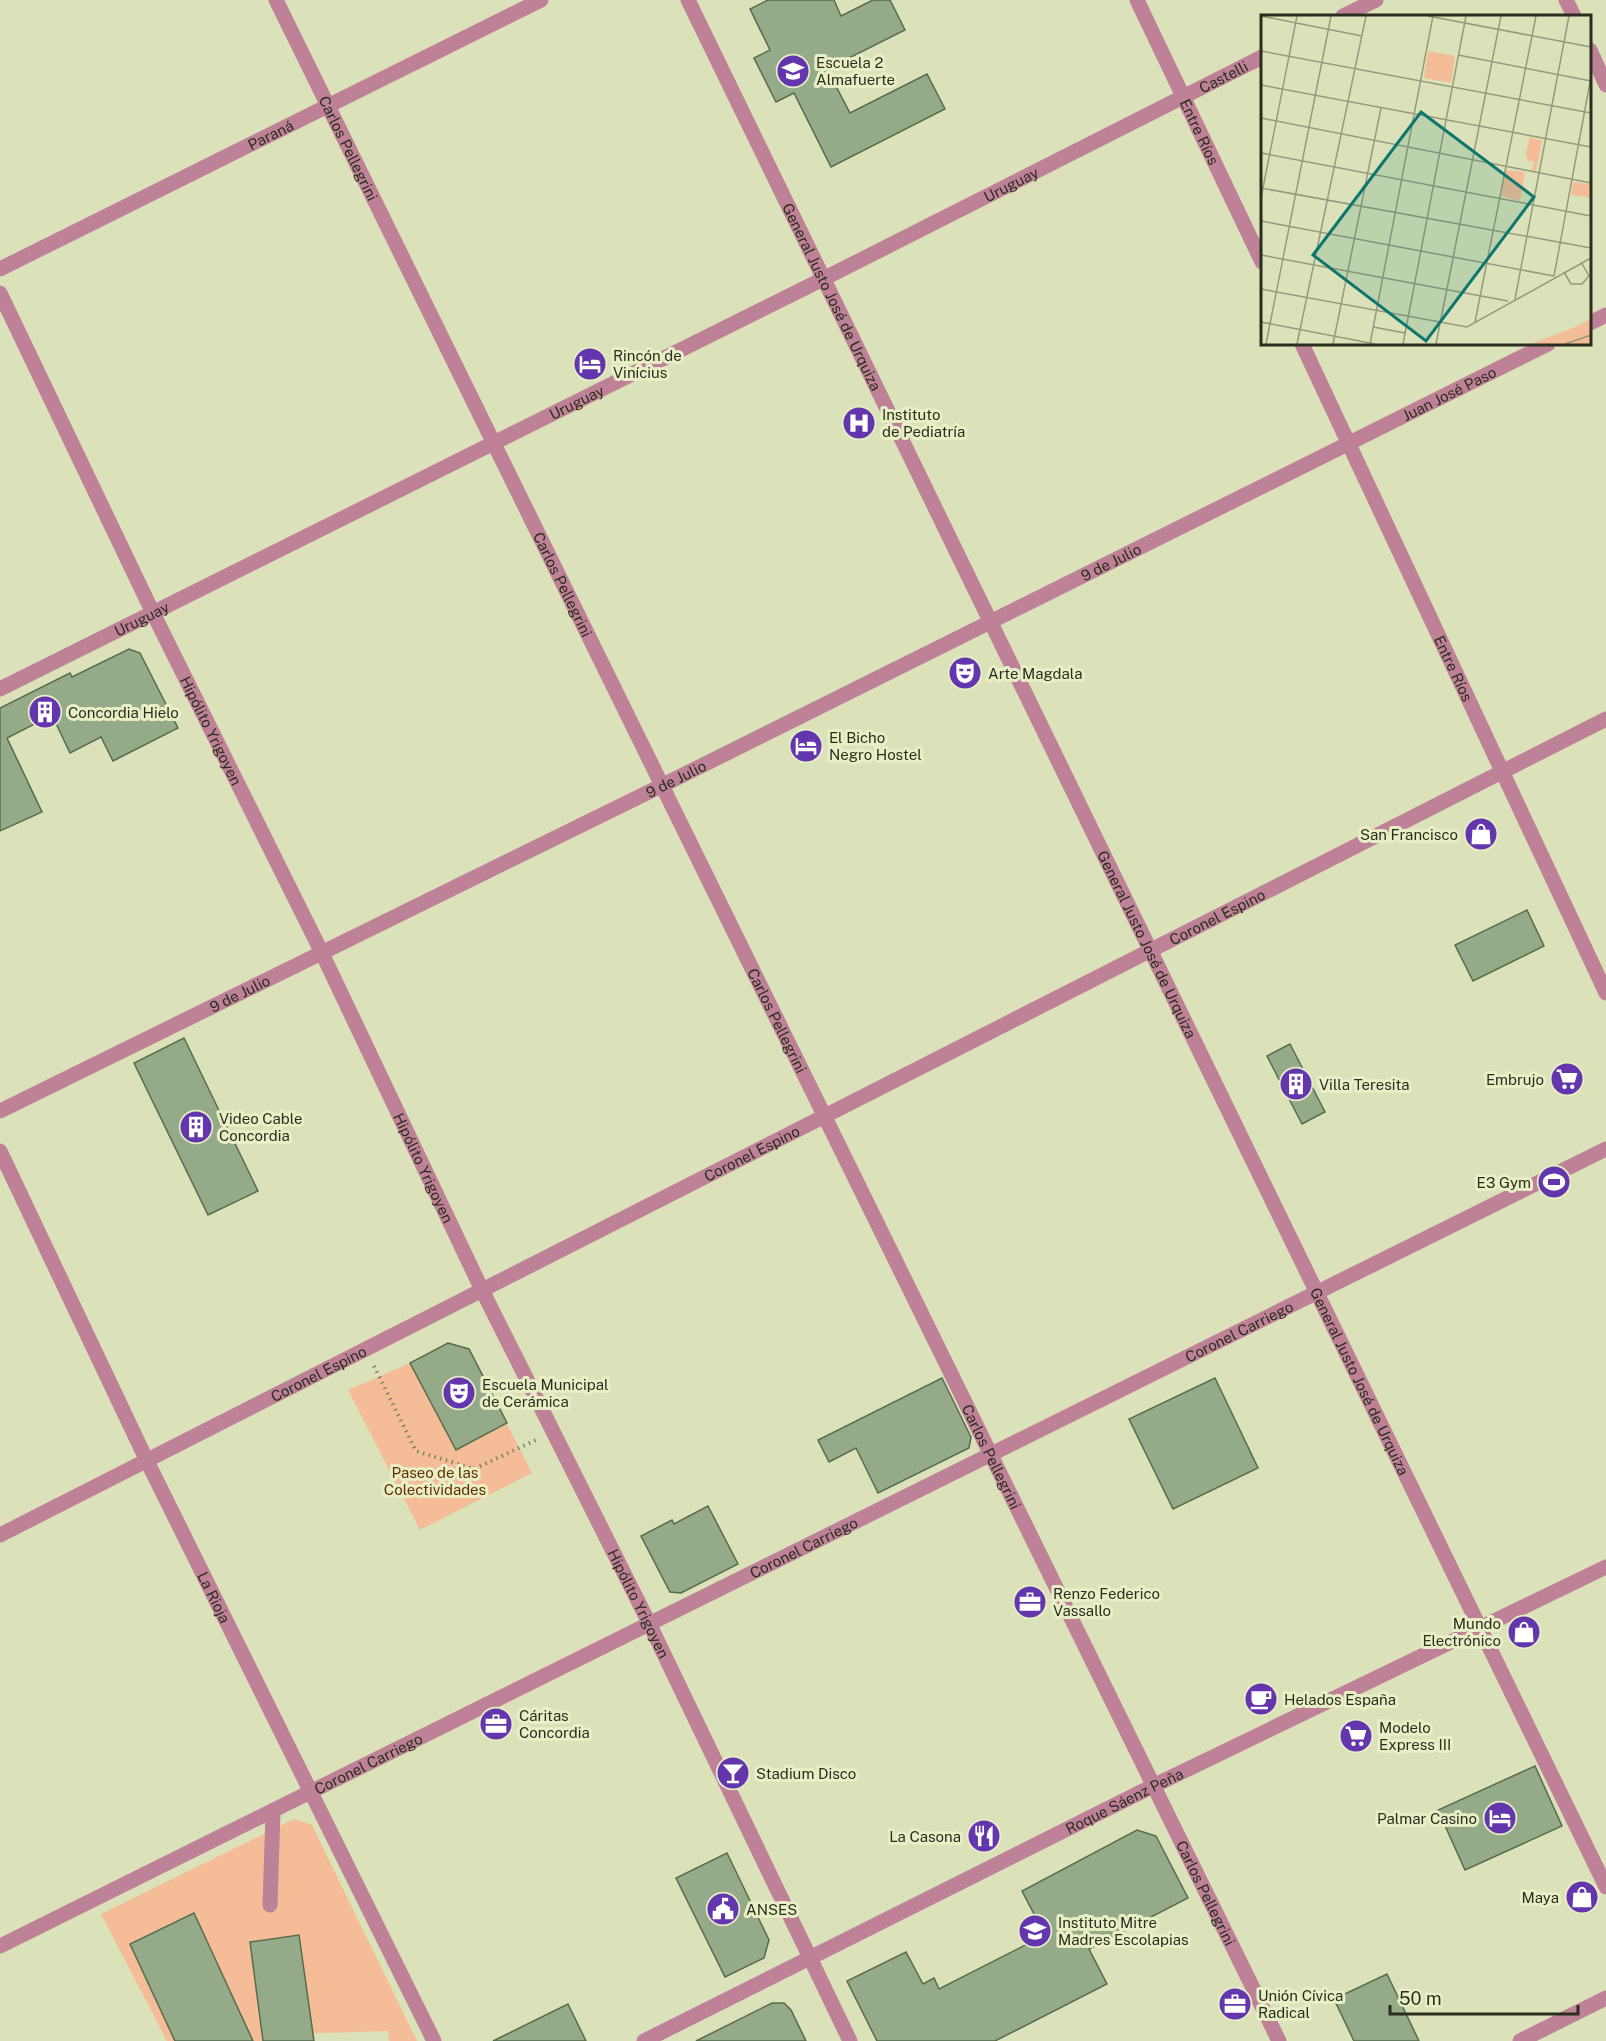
<svg xmlns="http://www.w3.org/2000/svg" width="1606" height="2041" font-family="'Public Sans',sans-serif">
<rect width="100%" height="100%" fill="#dbe2b9"/>
<path fill="#f4bd98" fill-rule="evenodd" d="M 410,1363 L 456,1450 L 507,1424 L 532,1473 L 420,1530 L 348,1390 Z
M 294,1819 L 312,1825 L 417,2041 L 389,2041 L 388,2031 L 262,2035 L 262,2041 L 253,2041 L 194,1914 L 130,1944 L 175,2041 L 167,2041 L 101,1914 ZM 299,1935 L 262,2033 L 250,1942 Z"/>
<path fill="#94aa88" stroke="#576c4c" stroke-width="1.5" d="M 768,0 L 834,0 L 841,16 L 873,0 L 890,0 L 905,30 L 827,69 L 850,113 L 927,74 L 945,109 L 831,167 L 794,93 L 776,102 L 754,58 L 770,50 L 750,9 Z
M 129,649 L 140,653 L 178,728 L 113,761 L 101,737 L 70,753 L 52,715 L 7,738 L 42,812 L 0,831 L 0,708 L 70,673 L 72,677 Z
M 1527,910 L 1544,946 L 1473,981 L 1455,945 Z
M 184,1038 L 258,1191 L 208,1215 L 134,1063 Z
M 1290,1044 L 1325,1112 L 1302,1124 L 1267,1056 Z
M 448,1343 L 469,1349 L 507,1423 L 456,1450 L 410,1363 Z
M 942,1378 L 971,1437 L 969,1448 L 878,1493 L 856,1448 L 829,1462 L 818,1440 Z
M 1215,1378 L 1258,1468 L 1173,1509 L 1129,1419 Z
M 708,1506 L 738,1564 L 681,1593 L 670,1592 L 641,1536 L 672,1520 L 674,1524 Z
M 1535,1766 L 1562,1826 L 1465,1870 L 1438,1810 Z
M 1137,1830 L 1156,1836 L 1188,1898 L 1089,1949 L 1107,1984 L 995,2041 L 877,2041 L 847,1981 L 906,1952 L 923,1984 L 934,1978 L 939,1989 L 1045,1935 L 1022,1891 Z
M 727,1853 L 769,1940 L 764,1958 L 725,1977 L 676,1878 Z
M 194,1913 L 253,2041 L 175,2041 L 130,1944 Z
M 299,1935 L 314,2041 L 263,2041 L 250,1942 Z
M 1387,1974 L 1419,2041 L 1354,2041 L 1334,1999 Z
M 772,2003 L 784,2003 L 791,2010 L 806,2041 L 696,2041 Z
M 568,2004 L 586,2041 L 493,2041 Z"/>
<g fill="none" stroke-linecap="round" stroke-linejoin="round">
<path stroke="#7f8468" stroke-width="4" stroke-dasharray="1.5 4.5" stroke-linecap="butt" d="M 374,1366 L 416,1451 L 474,1469 L 536,1440"/>
<g stroke="#bf8198" stroke-width="15">
<path id="s1" d="M 276,0 L 1279,2041"/>
<path id="s2" d="M 688,0 L 1606,1887"/>
<path id="s3" d="M 1137,0 L 1262,262"/>
<path d="M 1566,0 L 1574,16"/>
<path d="M 1343,16 L 1376,0"/>
<path d="M 1590,50 L 1606,85"/>
<path id="s4" d="M 0,269 L 541,0"/>
<path id="s5" d="M 0,293 L 153,613 L 321,951 L 482,1290 L 649,1623 L 850,2041"/>
<path d="M 1590,323 L 1606,315"/>
<path id="s6" d="M 1302,344 L 1606,993"/>
<path id="s7" d="M 0,689 L 823,279 L 1262,57"/>
<path id="s8" d="M 0,1111 L 663,785 L 1548,344"/>
<path id="s9" d="M 0,1151 L 147,1461 L 434,2041"/>
<path id="s10" d="M 0,1535 L 1606,719"/>
<path d="M 270,1905 L 273,1812"/>
<path id="s11" d="M 0,1946 L 1606,1149"/>
<path id="s12" d="M 644,2041 L 1153,1786 L 1606,1567"/>
<path d="M 1520,2041 L 1606,1998"/>
</g>
</g>
<defs>
<g id="school-disc" transform="scale(1.725)"><circle r="9.5" fill="#6336ae" stroke="#e8efc6"/><path d="M0-5L7-2L0 1L-7-2ZM-4 1L0 2.5L4 1V4Q0 6-4 4Z" fill="#fff"/></g>
<g id="hotel-disc" transform="scale(1.725)"><circle r="9.5" fill="#6336ae" stroke="#e8efc6"/><path d="M-6-4.5h1.5V1H6V5H4.5V3h-9V5H-6ZM-4 0a1.8 1.8 0 1 1 3.6 0ZM.5 0V-2.5h3Q6-2.5 6 0Z" fill="#fff"/></g>
<g id="hospital-disc" transform="scale(1.725)"><circle r="9.5" fill="#6336ae" stroke="#e8efc6"/><path d="M-5-5h3v3.5h4V-5h3V5h-3V1.5h-4V5h-3Z" fill="#fff"/></g>
<g id="theatre-disc" transform="scale(1.725)"><circle r="9.5" fill="#6336ae" stroke="#e8efc6"/><path d="M-5-5.5Q0-4 5-5.5V0Q5 5 0 6Q-5 5-5 0ZM-3.3-2.5H-1v1.5H-3.3ZM1-2.5H3.3v1.5H1ZM-2.8 1Q0 5.5 2.8 1Z" fill="#fff"/></g>
<g id="building-disc" transform="scale(1.725)"><circle r="9.5" fill="#6336ae" stroke="#e8efc6"/><path d="M-4-6H4V6H1V3H-1V6H-4ZM-2.5-4.3h1.7v1.8h-1.7ZM.8-4.3h1.7v1.8H.8ZM-2.5-1h1.7V.8h-1.7ZM.8-1h1.7V.8H.8Z" fill="#fff"/></g>
<g id="shop-disc" transform="scale(1.725)"><circle r="9.5" fill="#6336ae" stroke="#e8efc6"/><path d="M-5-2.5h2.3a2.7 3.5 0 0 1 5.4 0H5L5.5 6h-11ZM-1.5-2.5h3a1.5 2.3 0 0 0-3 0Z" fill="#fff"/></g>
<g id="supermarket-disc" transform="scale(1.725)"><circle r="9.5" fill="#6336ae" stroke="#e8efc6"/><path d="M-6-5.5h2.5l.6 2H6L4.5 2H-2.5L-4.4-4H-6ZM-1.5 3.2a1.3 1.3 0 1 0 .1 0ZM3 3.2a1.3 1.3 0 1 0 .1 0Z" fill="#fff"/></g>
<g id="stadium-disc" transform="scale(1.725)"><circle r="9.5" fill="#6336ae" stroke="#e8efc6"/><path d="M0-5a6.5 5 0 1 0 0 10a6.5 5 0 1 0 0-10ZM-3.5-1.8h7v3.6h-7Z" fill="#fff"/></g>
<g id="office-disc" transform="scale(1.725)"><circle r="9.5" fill="#6336ae" stroke="#e8efc6"/><path d="M-6-3h4V-5.5h4V-3h4V5H-6ZM-1-4.5V-3h2v-1.5ZM-6 0V1H6V0Z" fill="#fff"/></g>
<g id="cafe-disc" transform="scale(1.725)"><circle r="9.5" fill="#6336ae" stroke="#e8efc6"/><path d="M-5.5-4.5H6V0H3Q3 3.5 0 3.5H-2.5Q-5.5 3.5-5.5 0ZM3-3.2v2h1.7v-2ZM-6 4.5H4V6H-6Z" fill="#fff"/></g>
<g id="bar-disc" transform="scale(1.725)"><circle r="9.5" fill="#6336ae" stroke="#e8efc6"/><path d="M-6-5H6L.8 .8V4.5H3.5V6h-7V4.5H-.8V.8Z" fill="#fff"/></g>
<g id="restaurant-disc" transform="scale(1.725)"><circle r="9.5" fill="#6336ae" stroke="#e8efc6"/><path d="M-5-6h1v4h1v-4h1v4h1v-4h1v5L-1.5 .5V6h-2V.5L-5-1ZM5-6V6H3V1.5H1.5Q1.5-4 5-6Z" fill="#fff"/></g>
<g id="civic-disc" transform="scale(1.725)"><circle r="9.5" fill="#6336ae" stroke="#e8efc6"/><path d="M-.6-6.5H3V-4.5H.6V-3L4-1V1h2V6H-6V1h2V-1L-.6-3ZM-1.2 2.5V6h2.4V2.5Z" fill="#fff"/></g>
</defs>
<g fill-rule="evenodd">
<use href="#school-disc" x="793" y="71"/>
<use href="#hotel-disc" x="590" y="364"/>
<use href="#hospital-disc" x="859" y="423"/>
<use href="#theatre-disc" x="965" y="673"/>
<use href="#building-disc" x="45" y="712"/>
<use href="#hotel-disc" x="806" y="746"/>
<use href="#shop-disc" x="1481" y="834"/>
<use href="#supermarket-disc" x="1567" y="1079"/>
<use href="#building-disc" x="1296" y="1084"/>
<use href="#building-disc" x="196" y="1127"/>
<use href="#stadium-disc" x="1554" y="1182"/>
<use href="#theatre-disc" x="459" y="1393"/>
<use href="#office-disc" x="1030" y="1602"/>
<use href="#shop-disc" x="1524" y="1632"/>
<use href="#cafe-disc" x="1261" y="1699"/>
<use href="#office-disc" x="496" y="1724"/>
<use href="#supermarket-disc" x="1356" y="1736"/>
<use href="#bar-disc" x="733" y="1773"/>
<use href="#hotel-disc" x="1500" y="1818"/>
<use href="#restaurant-disc" x="984" y="1836"/>
<use href="#shop-disc" x="1582" y="1897"/>
<use href="#civic-disc" x="723" y="1909"/>
<use href="#school-disc" x="1035" y="1931"/>
<use href="#office-disc" x="1235" y="2004"/>
</g>
<g text-anchor="middle" dominant-baseline="central" stroke-width="6" stroke-linejoin="round" paint-order="stroke">
<g font-size="15" fill="#2b2e1e" stroke="#e8efc6" text-anchor="start">
<text x="816" y="62">Escuela 2<tspan x="816" dy="17">Almafuerte</tspan></text>
<text x="613" y="355">Rincón de<tspan x="613" dy="17">Vinícius</tspan></text>
<text x="882" y="414">Instituto<tspan x="882" dy="17">de Pediatría</tspan></text>
<text x="988" y="673">Arte Magdala</text>
<text x="68" y="712">Concordia Hielo</text>
<text x="829" y="737">El Bicho<tspan x="829" dy="17">Negro Hostel</tspan></text>
<text x="1458" y="834" text-anchor="end">San Francisco</text>
<text x="1544" y="1079" text-anchor="end">Embrujo</text>
<text x="1319" y="1084">Villa Teresita</text>
<text x="219" y="1118">Video Cable<tspan x="219" dy="17">Concordia</tspan></text>
<text x="1531" y="1182" text-anchor="end">E3 Gym</text>
<text x="482" y="1384">Escuela Municipal<tspan x="482" dy="17">de Cerámica</tspan></text>
<text x="1053" y="1593">Renzo Federico<tspan x="1053" dy="17">Vassallo</tspan></text>
<text x="1501" y="1623" text-anchor="end">Mundo<tspan x="1501" dy="17">Electrónico</tspan></text>
<text x="1284" y="1699">Helados España</text>
<text x="519" y="1715">Cáritas<tspan x="519" dy="17">Concordia</tspan></text>
<text x="1379" y="1727">Modelo<tspan x="1379" dy="17">Express III</tspan></text>
<text x="756" y="1773">Stadium Disco</text>
<text x="1477" y="1818" text-anchor="end">Palmar Casino</text>
<text x="961" y="1836" text-anchor="end">La Casona</text>
<text x="1559" y="1897" text-anchor="end">Maya</text>
<text x="746" y="1909">ANSES</text>
<text x="1058" y="1922">Instituto Mitre<tspan x="1058" dy="17">Madres Escolapias</tspan></text>
<text x="1258" y="1995">Unión Cívica<tspan x="1258" dy="17">Radical</tspan></text>
</g>
<g font-size="15" fill="#2b2e1e" stroke="#e8efc6">
<text stroke="none"><textPath href="#s7" startOffset="1368">Castelli</textPath></text>
<text stroke="none"><textPath href="#s3" startOffset="146">Entre Ríos</textPath></text>
<text stroke="none"><textPath href="#s4" startOffset="302">Paraná</textPath></text>
<text stroke="none"><textPath href="#s1" startOffset="165">Carlos Pellegrini</textPath></text>
<text stroke="none"><textPath href="#s7" startOffset="1130">Uruguay</textPath></text>
<text stroke="none"><textPath href="#s2" startOffset="330">General Justo José de Urquiza</textPath></text>
<text stroke="none"><textPath href="#s8" startOffset="1617">Juan José Paso</textPath></text>
<text stroke="none"><textPath href="#s7" startOffset="644">Uruguay</textPath></text>
<text stroke="none"><textPath href="#s8" startOffset="1239">9 de Julio</textPath></text>
<text stroke="none"><textPath href="#s1" startOffset="651">Carlos Pellegrini</textPath></text>
<text stroke="none"><textPath href="#s7" startOffset="158">Uruguay</textPath></text>
<text stroke="none"><textPath href="#s6" startOffset="358">Entre Ríos</textPath></text>
<text stroke="none"><textPath href="#s5" startOffset="486">Hipólito Yrigoyen</textPath></text>
<text stroke="none"><textPath href="#s8" startOffset="753">9 de Julio</textPath></text>
<text stroke="none"><textPath href="#s10" startOffset="1365">Coronel Espino</textPath></text>
<text stroke="none"><textPath href="#s2" startOffset="1050">General Justo José de Urquiza</textPath></text>
<text stroke="none"><textPath href="#s8" startOffset="267">9 de Julio</textPath></text>
<text stroke="none"><textPath href="#s1" startOffset="1137">Carlos Pellegrini</textPath></text>
<text stroke="none"><textPath href="#s10" startOffset="843">Coronel Espino</textPath></text>
<text stroke="none"><textPath href="#s5" startOffset="972">Hipólito Yrigoyen</textPath></text>
<text stroke="none"><textPath href="#s11" startOffset="1383">Coronel Carriego</textPath></text>
<text stroke="none"><textPath href="#s10" startOffset="357">Coronel Espino</textPath></text>
<text stroke="none"><textPath href="#s2" startOffset="1536">General Justo José de Urquiza</textPath></text>
<text stroke="none"><textPath href="#s1" startOffset="1623">Carlos Pellegrini</textPath></text>
<text stroke="none"><textPath href="#s11" startOffset="897">Coronel Carriego</textPath></text>
<text stroke="none"><textPath href="#s9" startOffset="495">La Rioja</textPath></text>
<text stroke="none"><textPath href="#s5" startOffset="1458">Hipólito Yrigoyen</textPath></text>
<text stroke="none"><textPath href="#s11" startOffset="411">Coronel Carriego</textPath></text>
<text stroke="none"><textPath href="#s12" startOffset="537">Roque Sáenz Peña</textPath></text>
<text stroke="none"><textPath href="#s1" startOffset="2109">Carlos Pellegrini</textPath></text>
</g>
<g font-size="15" fill="#632f00" stroke="#e8efc6">
<text x="435" y="1472">Paseo de las<tspan x="435" dy="17">Colectividades</tspan></text>
</g>
</g>
<g transform="translate(1261 15)">
<rect width="330" height="330" fill="#dbe2b9"/>
<path d="M 167,36 L 194,41 L 190,68 L 163,63 ZM 269,122 L 281,126 L 275,156 L 271,155 L 273,147 L 267,146 L 265,138 ZM 245,155 L 264,157 L 259,186 L 240,181 ZM 312,167 L 330,169 L 330,183 L 310,180 ZM 330,304 L 330,329 L 270,329 L 314,312 Z" fill="#f4bd98"/>
<path fill="none" stroke="#959a7b" stroke-width="1.5" d="M 0,1 L 101,21M 167,1 L 330,32M 0,36 L 330,98M 197,40 L 330,66M 0,70 L 330,132M 0,103 L 330,168M 0,138 L 330,201M 0,173 L 330,233M 0,183 L 36,1M 0,206 L 293,261M 0,240 L 247,286M 303,257 L 310,269 L 321,269 L 328,261 L 320,247M 293,261 L 330,62M 0,274 L 206,312 L 330,243M 254,284 L 308,1M 0,307 L 114,329M 214,307 L 275,1M 112,312 L 144,318M 5,329 L 70,1M 36,329 L 105,1M 72,329 L 120,93M 109,329 L 172,1M 142,329 L 205,1M 175,329 L 240,1M 304,329 L 330,320"/>
<path fill="#0f766e" fill-opacity="0.15" stroke="#0f766e" stroke-width="3" d="M 160,97 L 273,182 L 165,326 L 52,240 Z"/>
<rect width="330" height="330" fill="none" stroke="#2b2e1e" stroke-width="3"/>
</g>
<path d="M1390 2005v9h188v-9" fill="none" stroke="#2b2e1e" stroke-width="3"/>
<text x="1399" y="2005" font-size="18" fill="#2b2e1e" stroke="#e8efc6" stroke-width="4.5" paint-order="stroke">50 m</text>
</svg>
